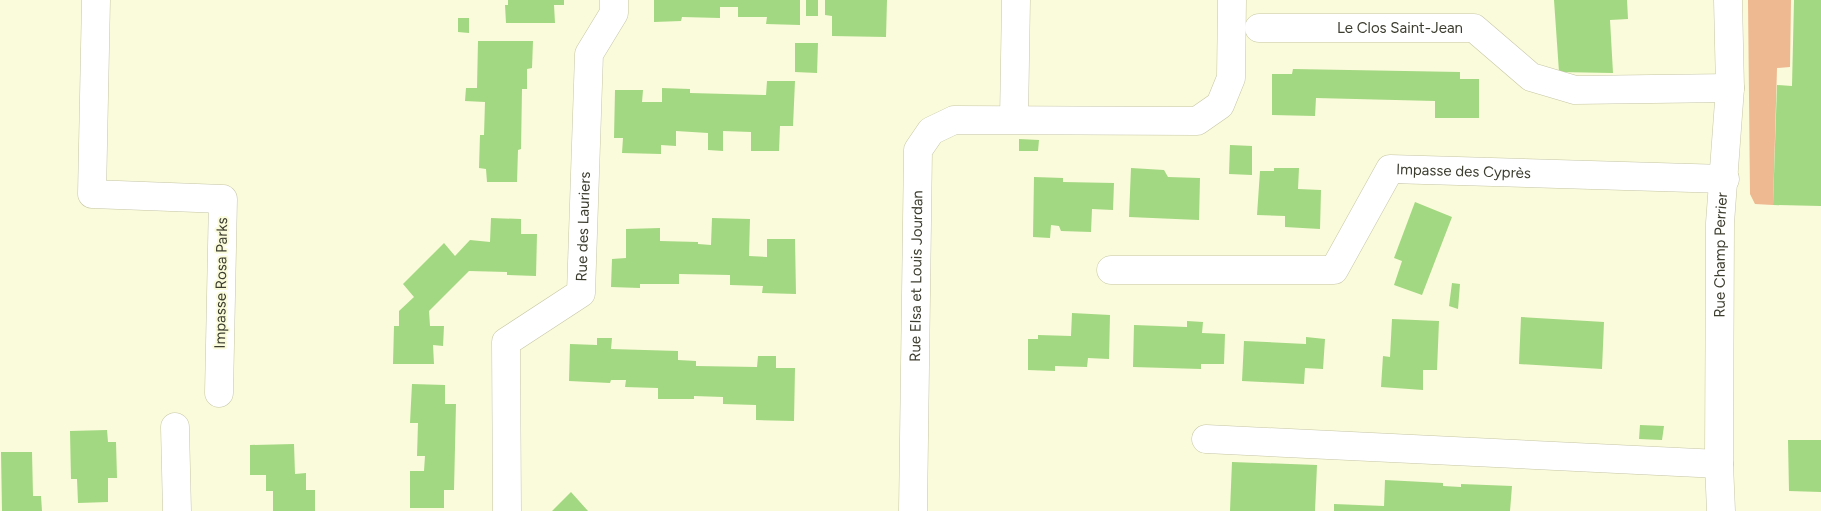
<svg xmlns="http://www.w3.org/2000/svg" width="1821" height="511" font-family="Figtree,sans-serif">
<rect width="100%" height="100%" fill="#fafbda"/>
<path fill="#eeb891" d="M 1748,0 L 1791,0 L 1790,67 L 1777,68 L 1773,205 L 1755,204 L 1750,194 Z"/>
<path fill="#a2d881" d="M 508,0 L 564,0 L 564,5 L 554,5 L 555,23 L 506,23 L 505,5 L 508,5 Z
M 654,0 L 800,0 L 800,25 L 766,24 L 767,17 L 738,17 L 738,7 L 720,7 L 720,18 L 682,17 L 681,21 L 654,22 Z
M 806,0 L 818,0 L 818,16 L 806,16 Z
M 825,0 L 887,0 L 886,37 L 832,36 L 832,16 L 825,15 Z
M 1554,0 L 1627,0 L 1628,19 L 1610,20 L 1613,73 L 1559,72 Z
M 1794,0 L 1821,0 L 1821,206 L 1773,205 L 1777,85 L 1792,86 Z
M 458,18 L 469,18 L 469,33 L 458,32 Z
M 478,41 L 533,41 L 532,68 L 527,69 L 527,89 L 522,89 L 521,149 L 518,150 L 517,182 L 487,182 L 486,169 L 479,168 L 480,135 L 484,135 L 485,102 L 465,101 L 466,88 L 477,88 Z
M 795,43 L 818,43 L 817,73 L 795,72 Z
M 1293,69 L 1460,72 L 1460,79 L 1479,79 L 1479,118 L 1435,118 L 1435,101 L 1316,98 L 1315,116 L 1272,115 L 1272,74 L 1292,74 Z
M 767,81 L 795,81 L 793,126 L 780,126 L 779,151 L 751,151 L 751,132 L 723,131 L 723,151 L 708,150 L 708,133 L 676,131 L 676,146 L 661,145 L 661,154 L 622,153 L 623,138 L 614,138 L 615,90 L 643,90 L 642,102 L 662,102 L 662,88 L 690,89 L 690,93 L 766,95 Z
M 1019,139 L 1039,140 L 1038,151 L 1019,151 Z
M 1230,145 L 1252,146 L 1252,175 L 1229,174 Z
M 1131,168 L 1164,170 L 1168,177 L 1200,178 L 1199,220 L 1129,217 Z
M 1274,168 L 1299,168 L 1298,189 L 1321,190 L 1320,229 L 1285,227 L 1285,216 L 1257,215 L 1260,171 L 1274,171 Z
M 1034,177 L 1063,178 L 1063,182 L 1114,183 L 1113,210 L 1092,209 L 1091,232 L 1061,231 L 1059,226 L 1051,225 L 1050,238 L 1033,237 Z
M 1415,202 L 1452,217 L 1422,295 L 1394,285 L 1402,261 L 1394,258 Z
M 491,218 L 521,219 L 521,234 L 537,234 L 536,276 L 507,275 L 507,272 L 469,271 L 429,311 L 430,326 L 444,326 L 443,346 L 433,345 L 434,364 L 393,364 L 394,326 L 399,326 L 399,311 L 414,297 L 403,284 L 444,243 L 455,256 L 470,240 L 490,242 Z
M 712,218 L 750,219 L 749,256 L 767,257 L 767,239 L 795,239 L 796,294 L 762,293 L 763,286 L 730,285 L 730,275 L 679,274 L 679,284 L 640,284 L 640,288 L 611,287 L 612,259 L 626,258 L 626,229 L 660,228 L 660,241 L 698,242 L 698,244 L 711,245 Z
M 1452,283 L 1460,284 L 1458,309 L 1449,306 Z
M 1072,313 L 1110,315 L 1109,359 L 1088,358 L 1087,367 L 1055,366 L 1055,371 L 1028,370 L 1028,339 L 1038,339 L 1038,335 L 1071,336 Z
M 1521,317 L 1604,322 L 1602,369 L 1519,364 Z
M 1392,319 L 1439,321 L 1437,370 L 1423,370 L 1423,390 L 1381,387 L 1383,356 L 1390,357 Z
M 1187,321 L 1203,322 L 1202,333 L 1225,334 L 1224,364 L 1201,364 L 1201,369 L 1133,367 L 1134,325 L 1187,327 Z
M 1306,337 L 1325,339 L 1323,369 L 1305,368 L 1304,384 L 1242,381 L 1244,341 L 1306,344 Z
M 597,338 L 612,338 L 611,349 L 678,351 L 678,360 L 696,361 L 696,366 L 757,367 L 758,356 L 776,356 L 776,368 L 795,368 L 794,421 L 756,420 L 756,405 L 723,404 L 723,397 L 694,396 L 694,399 L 658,399 L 658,388 L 625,387 L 626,380 L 611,380 L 610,383 L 569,381 L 570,344 L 597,345 Z
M 412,384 L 445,385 L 445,404 L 456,404 L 454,490 L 444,490 L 444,508 L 410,508 L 410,471 L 424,471 L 425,456 L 417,456 L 418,423 L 410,423 Z
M 1640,425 L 1664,426 L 1662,440 L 1639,439 Z
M 107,430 L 108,442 L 116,442 L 117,478 L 108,478 L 108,502 L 78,503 L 77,479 L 71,479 L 70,431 Z
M 1788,440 L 1821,440 L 1821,492 L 1789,491 Z
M 294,444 L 295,474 L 306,473 L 306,490 L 315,490 L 315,511 L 273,511 L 273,491 L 266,491 L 266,475 L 250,475 L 250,445 Z
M 1,452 L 32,452 L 33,496 L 41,496 L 42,511 L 2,511 Z
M 1232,462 L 1317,465 L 1315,511 L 1230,511 Z
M 1385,480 L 1443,483 L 1443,486 L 1461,487 L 1461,484 L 1512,486 L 1510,511 L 1334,511 L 1334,504 L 1384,506 Z
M 571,492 L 588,511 L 552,511 Z"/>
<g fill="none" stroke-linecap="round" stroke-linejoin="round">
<g stroke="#c6c6a7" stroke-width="29">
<g id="minor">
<path d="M 96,0 L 92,194 L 223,199 L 219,393"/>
<path id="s1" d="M 1259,28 L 1474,28 L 1531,77 L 1575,90 L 1730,88"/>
<path d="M 1014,119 L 1016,0"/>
<path id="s2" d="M 1111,270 L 1334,270 L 1390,169 L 1725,179"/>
<path d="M 175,427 L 177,511"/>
<path d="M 1206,439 L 1719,464"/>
<path id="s3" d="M 507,511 L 506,342 L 581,293 L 589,54 L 614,13 L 614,0"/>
<path id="s4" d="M 913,511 L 918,150 L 931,131 L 954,120 L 1197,121 L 1220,105 L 1231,78 L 1232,0"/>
<path id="s5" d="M 1721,511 L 1719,464 L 1720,223 L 1730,88 L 1728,0"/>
</g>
</g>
<use href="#minor" stroke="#fff" stroke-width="28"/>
</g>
<g text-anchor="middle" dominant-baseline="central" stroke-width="4" stroke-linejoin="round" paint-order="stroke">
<g font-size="15" fill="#3c3c2f" stroke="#fafbda">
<text stroke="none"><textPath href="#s1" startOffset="141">Le Clos Saint-Jean</textPath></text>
<text stroke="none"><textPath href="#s2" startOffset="412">Impasse des Cyprès</textPath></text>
<text stroke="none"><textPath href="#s3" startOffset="325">Rue des Lauriers</textPath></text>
<text stroke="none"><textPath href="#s5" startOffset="256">Rue Champ Perrier</textPath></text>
<text stroke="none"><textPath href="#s4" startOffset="235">Rue Elsa et Louis Jourdan</textPath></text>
<text transform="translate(221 283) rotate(-89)">Impasse Rosa Parks</text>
</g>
</g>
</svg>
